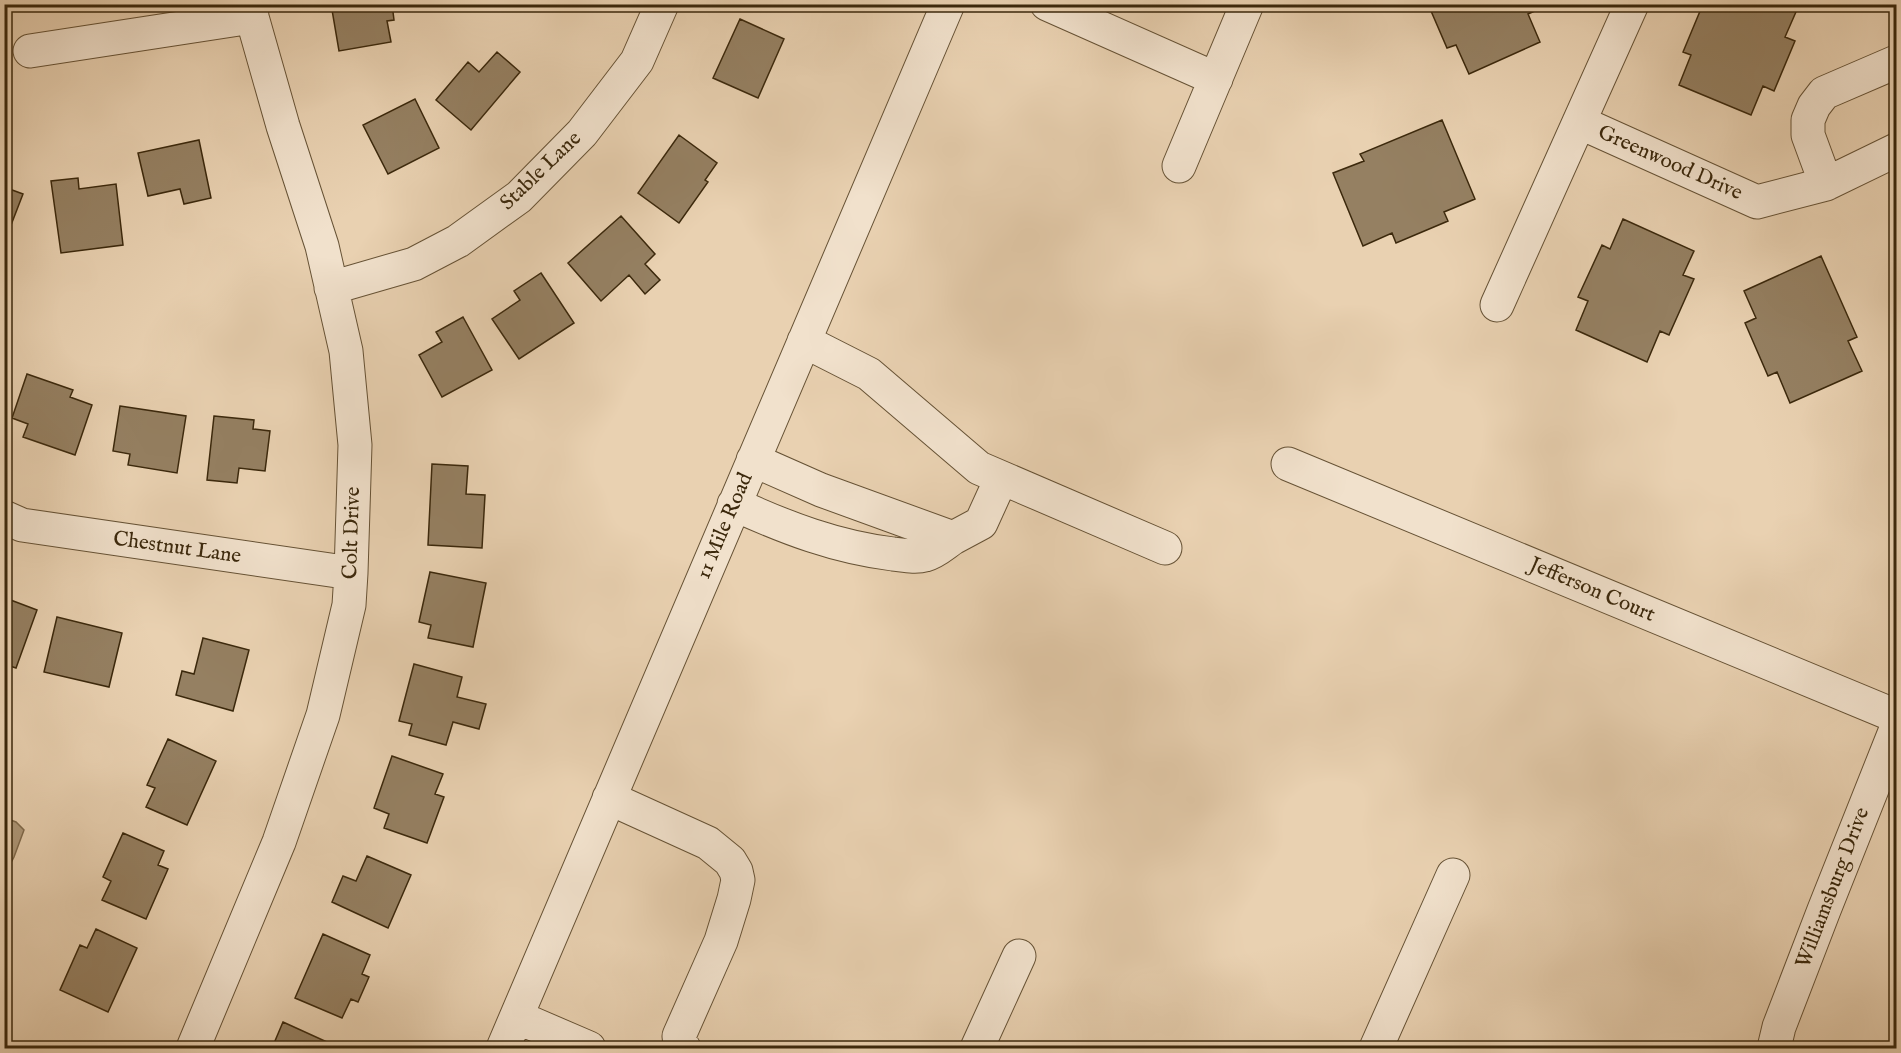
<svg xmlns="http://www.w3.org/2000/svg" width="1901" height="1053" font-family="'IM FELL English',serif">
<rect width="100%" height="100%" fill="#e9d1b1"/>
<filter id="stains"><feTurbulence type="fractalNoise" baseFrequency=".00333" numOctaves="4"/><feColorMatrix values="0 0 0 0 .2 0 0 0 0 .09 0 0 0 0 .02 0 0 0 .5 -.17"/></filter>
<radialGradient id="worn" r=".72"><stop offset=".6" stop-color="#630" stop-opacity="0"/><stop offset="1" stop-color="#630" stop-opacity=".3"/></radialGradient>
<path fill="#ae9879" stroke="#806b4d" stroke-width="1.5" d="M 5,818 L 16,822 L 24,830 L 14,857 L 5,874 Z"/>
<path fill="#958062" stroke="#3b280c" stroke-width="1.5" d="M 331,4 L 392,4 L 394,20 L 387,21 L 391,42 L 339,51 Z
M 1428,4 L 1537,4 L 1539,9 L 1528,14 L 1540,42 L 1469,74 L 1456,45 L 1447,48 Z
M 1703,4 L 1799,5 L 1785,37 L 1795,41 L 1774,91 L 1763,86 L 1751,115 L 1679,85 L 1691,55 L 1683,52 Z
M 740,19 L 784,39 L 758,98 L 713,78 Z
M 497,52 L 520,72 L 471,130 L 436,100 L 468,62 L 479,72 Z
M 415,99 L 439,148 L 388,174 L 363,125 Z
M 1442,120 L 1475,199 L 1444,212 L 1448,221 L 1396,243 L 1392,233 L 1363,246 L 1333,173 L 1364,161 L 1360,154 Z
M 679,135 L 717,163 L 705,180 L 708,182 L 679,223 L 638,193 Z
M 199,140 L 211,198 L 184,204 L 180,189 L 148,196 L 138,153 Z
M 78,178 L 79,189 L 116,184 L 123,245 L 61,253 L 51,181 Z
M 4,187 L 23,194 L 11,225 L 4,223 Z
M 621,216 L 655,254 L 645,264 L 660,280 L 645,294 L 629,275 L 601,301 L 568,263 Z
M 1623,219 L 1694,251 L 1683,275 L 1694,279 L 1669,335 L 1660,331 L 1647,362 L 1576,330 L 1588,301 L 1578,297 L 1602,245 L 1610,249 Z
M 1821,256 L 1857,337 L 1848,341 L 1862,371 L 1790,403 L 1777,372 L 1768,376 L 1745,323 L 1756,318 L 1744,291 Z
M 541,273 L 574,323 L 519,359 L 492,319 L 520,300 L 514,291 Z
M 463,317 L 492,370 L 442,397 L 419,355 L 442,342 L 436,332 Z
M 27,374 L 73,390 L 70,397 L 92,405 L 75,455 L 23,437 L 28,424 L 12,418 Z
M 120,406 L 186,416 L 177,473 L 128,465 L 130,454 L 113,451 Z
M 214,416 L 254,420 L 253,429 L 270,431 L 265,471 L 239,468 L 237,483 L 207,480 Z
M 432,464 L 468,466 L 466,494 L 485,495 L 482,548 L 428,545 Z
M 430,572 L 486,583 L 473,647 L 428,638 L 431,625 L 419,622 Z
M 8,599 L 37,610 L 16,668 L 4,664 L 4,607 Z
M 57,617 L 122,633 L 109,687 L 44,672 Z
M 203,638 L 249,650 L 233,711 L 176,695 L 182,671 L 194,674 Z
M 414,664 L 462,677 L 457,697 L 486,704 L 479,729 L 453,722 L 446,745 L 409,735 L 412,724 L 399,721 Z
M 168,739 L 216,761 L 187,825 L 146,807 L 155,788 L 147,785 Z
M 392,756 L 443,774 L 435,794 L 444,797 L 427,843 L 384,828 L 389,814 L 374,808 Z
M 123,833 L 164,851 L 158,865 L 168,869 L 146,919 L 102,900 L 111,881 L 103,877 Z
M 367,856 L 411,875 L 388,928 L 332,902 L 343,876 L 356,881 Z
M 96,929 L 137,948 L 108,1012 L 60,990 L 80,945 L 87,948 Z
M 323,934 L 370,955 L 362,974 L 369,977 L 358,1002 L 351,999 L 342,1018 L 295,998 Z
M 283,1022 L 338,1047 L 337,1048 L 272,1048 Z"/>
<g fill="none" stroke-linecap="round" stroke-linejoin="round">
<g stroke="#665235" stroke-width="35">
<path id="minor" d="M 1047,4 L 1216,79
M 30,51 L 252,17
M 1579,122 L 1757,202 L 1826,184 L 1896,150
M 1179,166 L 1247,4
M 1826,184 L 1808,135 L 1808,120 L 1814,106 L 1824,93 L 1896,62
M 331,288 L 414,264 L 458,241 L 519,197 L 582,133 L 637,61 L 662,4
M 1497,305 L 1632,4
M 804,341 L 869,374 L 979,468 L 1165,548
M 753,460 L 821,490 L 953,538 L 981,523 L 1001,479
M 1288,464 L 1896,716
M 734,504 C 786,528 836,547 893,554 C 903,555 915,558 925,555 C 936,552 944,544 953,538
M 4,517 L 22,525 L 351,573
M 609,798 L 708,843 L 730,861 L 736,871 L 738,880 L 734,899 L 721,941 L 679,1036 L 680,1044 L 684,1048
M 517,1017 L 589,1048
M 193,1048 L 279,842 L 323,715 L 349,605 L 351,573 L 355,445 L 346,351 L 322,246 L 283,126 L 252,17 L 251,4
M 503,1048 L 948,4
M 977,1048 L 1019,956
M 1376,1048 L 1453,875
M 1774,1048 L 1779,1027 L 1824,910 L 1896,729"/>
</g>
<use href="#minor" stroke="#f1e1cc" stroke-width="33"/>
</g>
<g text-anchor="middle" dominant-baseline="central" stroke-width="4.5" stroke-linejoin="round" paint-order="stroke">
<g font-size="21" fill="#3b280c" stroke="#f1e1cc">
<text transform="translate(1670 163) rotate(24)">Greenwood Drive</text>
<text transform="translate(541 171) rotate(-44)">Stable Lane</text>
<text transform="translate(725 526) rotate(-67)">11 Mile Road</text>
<text transform="translate(352 533) rotate(-88)">Colt Drive</text>
<text transform="translate(177 548) rotate(8)">Chestnut Lane</text>
<text transform="translate(1592 590) rotate(23)">Jefferson Court</text>
<text transform="translate(1833 888) rotate(-69)">Williamsburg Drive</text>
</g>
</g>
<rect width="1901" height="1053" fill="none" stroke="#e9d1b1" stroke-width="24"/>
<rect x="6" y="6" width="1889" height="1041" fill="none" stroke="#3b280c" stroke-width="3"/>
<rect x="12" y="12" width="1877" height="1029" fill="none" stroke="#3b280c" stroke-width="1.5"/>
<rect width="100%" height="100%" filter="url(#stains)"/>
<rect width="100%" height="100%" fill="url(#worn)"/>
</svg>
